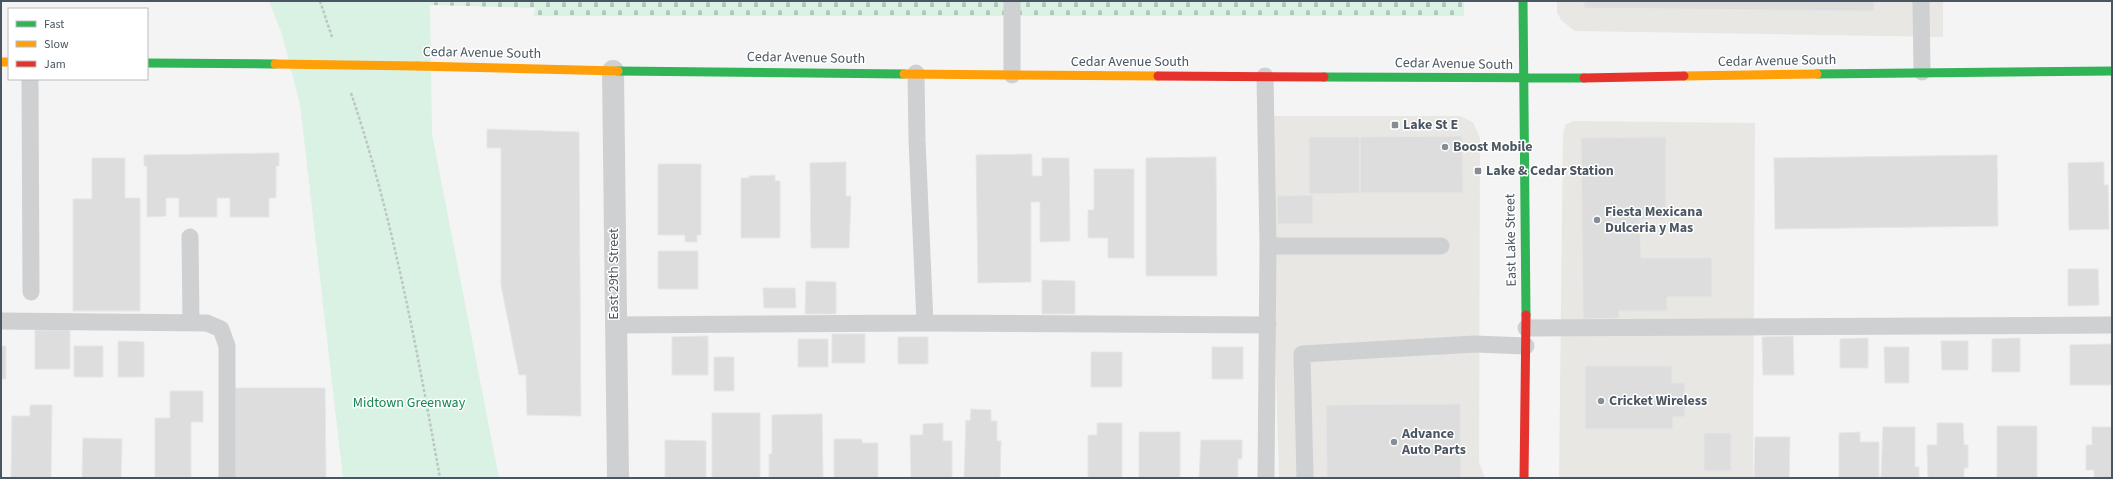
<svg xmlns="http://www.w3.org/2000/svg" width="2113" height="479" font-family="'Source Sans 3',sans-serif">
<defs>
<pattern id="cemetery-stones" width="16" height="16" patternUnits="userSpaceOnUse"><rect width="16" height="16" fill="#d9f2e3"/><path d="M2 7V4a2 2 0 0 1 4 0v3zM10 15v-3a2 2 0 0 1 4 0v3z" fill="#b2c7bb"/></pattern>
</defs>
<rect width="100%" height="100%" fill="#f4f4f4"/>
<path fill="#e8e7e3" d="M 1557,1 L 1943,1 L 1943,37 L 1575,31 L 1562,21 L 1557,13 Z
M 1273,116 L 1460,116 L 1473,122 L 1480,138 L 1479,462 L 1485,478 L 1279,478 L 1273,276 Z
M 1573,121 L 1755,123 L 1753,478 L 1559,478 L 1563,135 L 1565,125 Z"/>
<path fill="#d9f2e3" d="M 269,1 L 428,1 L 430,5 L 432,134 L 499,478 L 343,478 L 300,104 L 282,34 Z"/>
<path fill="url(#cemetery-stones)" d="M 428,1 L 1464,1 L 1464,16 L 534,16 L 535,8 L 430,5 Z"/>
<path fill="#ddddde" stroke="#e5e6e7" d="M 1584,1 L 1874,1 L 1874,11 L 1584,8 Z
M 487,129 L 579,132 L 581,416 L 527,415 L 526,375 L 519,375 L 501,285 L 501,148 L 487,148 Z
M 1462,136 L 1463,193 L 1360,193 L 1360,137 Z
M 1309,137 L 1360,137 L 1360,193 L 1309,194 Z
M 1666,137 L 1666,219 L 1640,219 L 1641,258 L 1712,258 L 1712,297 L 1667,297 L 1667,311 L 1619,311 L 1619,318 L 1583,319 L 1581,138 Z
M 279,153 L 279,166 L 276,166 L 276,198 L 269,198 L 269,217 L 230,217 L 230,198 L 217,198 L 217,217 L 179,217 L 179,198 L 166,198 L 166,216 L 147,217 L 147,166 L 144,166 L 144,155 Z
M 1032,154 L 1032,176 L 1042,176 L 1042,158 L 1069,158 L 1070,241 L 1040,242 L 1040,202 L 1031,202 L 1031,282 L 978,283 L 976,155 Z
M 1997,155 L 1998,226 L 1775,229 L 1774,158 Z
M 1216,157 L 1217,276 L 1146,276 L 1146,158 Z
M 92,158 L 125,158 L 125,198 L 140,198 L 140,311 L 73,311 L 73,199 L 92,199 Z
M 846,162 L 846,196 L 851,196 L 849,248 L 811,248 L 810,163 Z
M 2104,162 L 2104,185 L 2108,185 L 2109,229 L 2069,230 L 2068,163 Z
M 658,164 L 701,164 L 701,235 L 697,235 L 697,242 L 685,242 L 685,235 L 658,235 Z
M 1094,169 L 1134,169 L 1134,258 L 1108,258 L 1108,238 L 1088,238 L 1088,210 L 1094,210 Z
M 775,175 L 775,181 L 780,181 L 780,238 L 741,238 L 741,178 L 749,178 L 749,176 Z
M 1313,195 L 1313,224 L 1278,224 L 1277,196 Z
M 658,251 L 698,251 L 698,289 L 658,289 Z
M 2068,269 L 2098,269 L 2099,305 L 2068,306 Z
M 1042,280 L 1075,281 L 1075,314 L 1042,314 Z
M 806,281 L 836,282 L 836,314 L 805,314 Z
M 763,288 L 795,288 L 796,308 L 764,308 Z
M 35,330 L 70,330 L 70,369 L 35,369 Z
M 832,334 L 865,334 L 865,363 L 832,363 Z
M 708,336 L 708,375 L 672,375 L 672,337 Z
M 1793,336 L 1794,375 L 1763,375 L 1762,337 Z
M 898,337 L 928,337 L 928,364 L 898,364 Z
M 1868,338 L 1868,368 L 1840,368 L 1840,339 Z
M 2020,338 L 2020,372 L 1992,372 L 1992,339 Z
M 798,339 L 828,339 L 828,367 L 798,367 Z
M 118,341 L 144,342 L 144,377 L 118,377 Z
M 1941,341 L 1968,341 L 1968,370 L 1942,370 Z
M 2112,344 L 2112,385 L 2070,385 L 2070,345 Z
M 1,346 L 6,346 L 6,379 L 1,379 Z
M 74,346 L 103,346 L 103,377 L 74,377 Z
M 1212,347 L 1243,347 L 1243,379 L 1212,379 Z
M 1884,347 L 1909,347 L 1909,383 L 1885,383 Z
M 1091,352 L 1122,352 L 1122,387 L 1091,387 Z
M 714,357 L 734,357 L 734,391 L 714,391 Z
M 1585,366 L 1672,366 L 1672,383 L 1685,383 L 1685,417 L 1673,417 L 1673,429 L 1585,429 Z
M 235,388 L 325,388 L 326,478 L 235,478 Z
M 170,391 L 203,391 L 203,422 L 191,422 L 191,477 L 155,477 L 155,418 L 170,418 Z
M 1460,404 L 1461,478 L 1327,478 L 1326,405 Z
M 30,405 L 52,405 L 51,478 L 11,478 L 12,416 L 30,416 Z
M 971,409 L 991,410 L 991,421 L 997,421 L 997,441 L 1001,441 L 1000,478 L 964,478 L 966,420 L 970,421 Z
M 712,413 L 760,413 L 760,478 L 712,478 Z
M 822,414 L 823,478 L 769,478 L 769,454 L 772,454 L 772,415 Z
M 943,423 L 943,441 L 952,441 L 952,478 L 911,478 L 910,435 L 923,435 L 923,424 Z
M 1097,423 L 1122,423 L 1122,478 L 1088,478 L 1088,435 L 1097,435 Z
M 1937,423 L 1963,423 L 1964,445 L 1968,445 L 1968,468 L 1964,468 L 1964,478 L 1928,478 L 1927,445 L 1937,445 Z
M 1997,426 L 2037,426 L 2037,478 L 1997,478 Z
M 1883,427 L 1915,427 L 1915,467 L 1919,467 L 1919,478 L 1881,478 Z
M 2092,427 L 2112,427 L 2112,478 L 2094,478 L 2094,470 L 2086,470 L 2086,445 L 2092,445 Z
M 1139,432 L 1180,432 L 1180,477 L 1139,478 Z
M 1860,432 L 1860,442 L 1879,442 L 1879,478 L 1839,478 L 1839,433 Z
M 1704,433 L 1731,433 L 1731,471 L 1704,471 Z
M 1755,437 L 1790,437 L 1789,478 L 1754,478 Z
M 83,438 L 122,439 L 121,478 L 82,478 Z
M 834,439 L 862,439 L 862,443 L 878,443 L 878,478 L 834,478 Z
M 665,440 L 706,441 L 706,478 L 665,478 Z
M 1201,440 L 1242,440 L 1242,459 L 1238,459 L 1238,477 L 1199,478 Z"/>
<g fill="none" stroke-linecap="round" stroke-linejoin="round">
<path stroke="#bcc7c4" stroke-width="2.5" stroke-dasharray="3 2" stroke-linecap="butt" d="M 320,1 L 332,37
M 351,93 C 393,217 417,350 440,478"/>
<path stroke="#ced0d2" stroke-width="17" d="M 1921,1 L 1922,72
M 916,73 L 917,140 L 925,323
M 1012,75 L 1012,1
M 1265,76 L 1268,246 L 1266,478
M 30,79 L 31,292
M 190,237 L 191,322
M 1268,246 L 1441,246
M 1,321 L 207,323 L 221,329 L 227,346 L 227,478
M 615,325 L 925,323 L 1268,325
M 1526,328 L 2112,325
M 1305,478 L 1302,354 L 1475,344 L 1526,346"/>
<path stroke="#ced0d2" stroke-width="22" d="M 613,71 L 618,478"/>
<path stroke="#30b455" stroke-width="9" d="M 1523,1 L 1526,315
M 147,63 L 275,64
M 618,71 L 904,74
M 1817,74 L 2112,71
M 1324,77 L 1584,78"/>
<path stroke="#ff9f0a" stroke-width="9" d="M 1,62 L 9,62
M 417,66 L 618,71
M 904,74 L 1158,76
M 1684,76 L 1817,74"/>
<path stroke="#e5322d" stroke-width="9" d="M 1158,76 L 1324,77
M 1584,78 L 1684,76
M 1524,478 L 1526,315"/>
<path stroke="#ff9f0a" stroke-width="9" d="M 275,64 L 417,66"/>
</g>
<g fill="#868d94" stroke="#fff" stroke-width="1.5">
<rect x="1391" y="121" width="8" height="8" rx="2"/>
<circle cx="1445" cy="147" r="4"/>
<rect x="1474" y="167" width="8" height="8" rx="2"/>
<circle cx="1597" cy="220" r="4"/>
<circle cx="1601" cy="401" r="4"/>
<circle cx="1394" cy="442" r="4"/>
</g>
<g text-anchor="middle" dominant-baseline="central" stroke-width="3" stroke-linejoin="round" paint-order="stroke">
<g font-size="14" fill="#4a5661" stroke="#fff">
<text transform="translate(482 53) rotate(1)">Cedar Avenue South</text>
<text transform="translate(806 58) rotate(1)">Cedar Avenue South</text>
<text transform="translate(1777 61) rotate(-1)">Cedar Avenue South</text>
<text x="1130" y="62">Cedar Avenue South</text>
<text transform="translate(1454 64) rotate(1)">Cedar Avenue South</text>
<text transform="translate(1511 240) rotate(-91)">East Lake Street</text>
<text transform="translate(614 274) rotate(-90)">East 29th Street</text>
</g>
<g font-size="14" font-weight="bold" fill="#4a5661" stroke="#fff" text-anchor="start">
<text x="1403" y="125">Lake St E</text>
<text x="1453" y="147">Boost Mobile</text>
<text x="1486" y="171">Lake &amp; Cedar Station</text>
<text x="1605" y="212">Fiesta Mexicana<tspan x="1605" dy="16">Dulceria y Mas</tspan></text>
<text x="1609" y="401">Cricket Wireless</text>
<text x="1402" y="434">Advance<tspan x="1402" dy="16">Auto Parts</tspan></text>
</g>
<g font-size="14" fill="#17864f" stroke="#fff">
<text x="409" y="403">Midtown Greenway</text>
</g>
</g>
<rect width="2113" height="479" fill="none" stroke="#4a5661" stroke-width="4"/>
<rect x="8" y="8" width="140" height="72" fill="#ffffff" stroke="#b7bbc0"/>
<rect x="16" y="21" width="20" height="6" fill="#30b455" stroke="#b7bbc0"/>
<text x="44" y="28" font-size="12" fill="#4a5661">Fast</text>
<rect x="16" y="41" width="20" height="6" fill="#ff9f0a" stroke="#b7bbc0"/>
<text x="44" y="48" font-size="12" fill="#4a5661">Slow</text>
<rect x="16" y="61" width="20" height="6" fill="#e5322d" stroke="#b7bbc0"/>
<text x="44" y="68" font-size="12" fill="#4a5661">Jam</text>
</svg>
